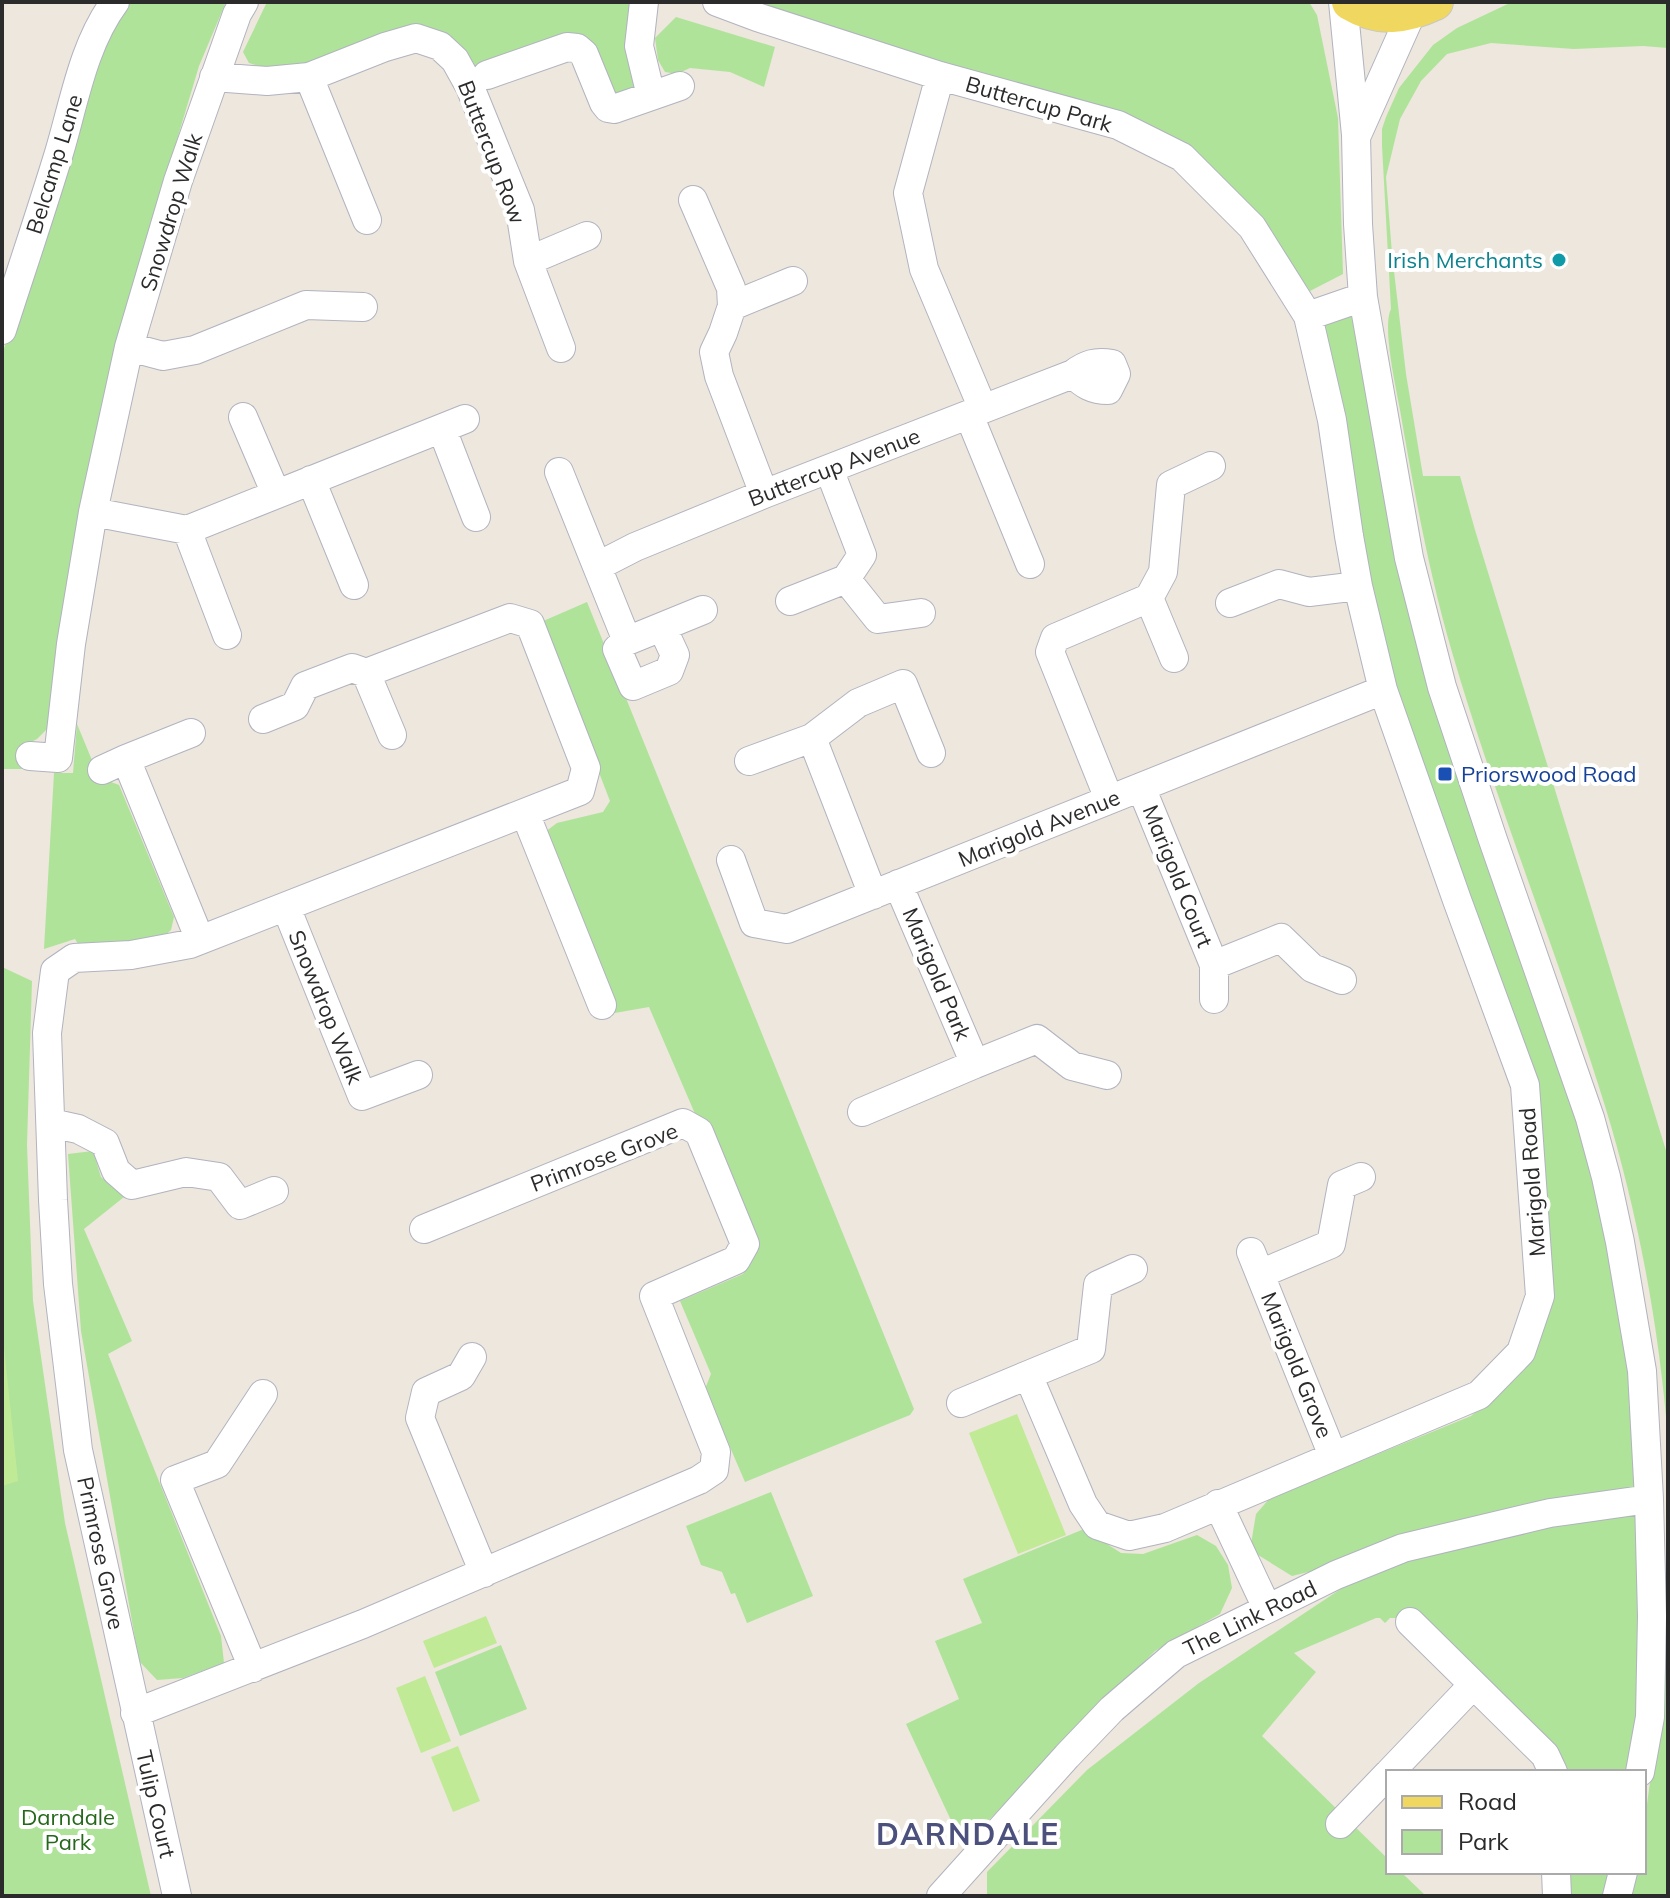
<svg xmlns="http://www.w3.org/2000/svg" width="1670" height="1898" font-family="Mulish,sans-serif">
<rect width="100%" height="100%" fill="#ede7dd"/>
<path fill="#afe39a" d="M 126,2 L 226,2 L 199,66 L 167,173 L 75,534 L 49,727 L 37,739 L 29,743 L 28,769 L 2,769 L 2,355 L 71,140 L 114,17 Z
M 267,2 L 641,2 L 637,89 L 612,100 L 583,36 L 478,74 L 440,32 L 424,25 L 312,66 L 262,67 L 249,63 L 243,52 Z
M 729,2 L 1309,2 L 1317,15 L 1338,118 L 1343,274 L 1310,291 L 1263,224 L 1199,157 Z
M 1512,2 L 1668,2 L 1668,48 L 1643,46 L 1574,49 L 1491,43 L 1447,54 L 1421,81 L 1400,119 L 1386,177 L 1392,254 L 1406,374 L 1423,476 L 1460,476 L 1475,530 L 1668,1157 L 1668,1439 C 1659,1326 1638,1213 1605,1106 C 1558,954 1497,806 1452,652 C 1429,573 1414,491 1400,410 C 1396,387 1382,327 1391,309 L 1382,146 L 1382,129 L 1386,117 L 1399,88 L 1433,45 L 1457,28 Z
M 676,17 L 775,47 L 764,87 L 730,72 L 690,68 L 677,74 L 665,72 L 658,60 L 655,38 Z
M 1363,297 L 1408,558 L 1599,1145 L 1642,1371 L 1638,1772 L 1552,1772 L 1413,1618 L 1390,1618 L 1385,1623 L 1380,1618 L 1376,1618 L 1294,1653 L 1316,1672 L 1262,1736 L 1388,1859 L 1388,1872 L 1401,1872 L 1426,1896 L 987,1896 L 987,1872 L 1087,1770 L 1199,1683 L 1401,1549 L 1292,1576 L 1250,1550 L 1256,1514 L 1270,1498 L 1471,1416 L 1510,1383 L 1540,1297 L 1526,1085 L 1383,690 L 1308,316 Z
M 587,602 L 914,1409 L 910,1415 L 745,1482 L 705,1389 L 711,1374 L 680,1301 L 743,1274 L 758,1243 L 696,1116 L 649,1007 L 609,1014 L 545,832 L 557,823 L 603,812 L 610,801 L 541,622 Z
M 77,724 L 101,782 L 111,782 L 119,785 L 174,917 L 171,930 L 158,942 L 78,944 L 75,939 L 44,949 L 54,773 L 73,773 Z
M 2,967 L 32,981 L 27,1145 L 33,1301 L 65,1523 L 151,1896 L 2,1896 Z
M 93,1151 L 101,1177 L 124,1197 L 84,1229 L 132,1341 L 108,1354 L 221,1636 L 224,1663 L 183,1678 L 157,1680 L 139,1661 L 81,1331 L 68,1154 Z
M 771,1492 L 813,1596 L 747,1623 L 735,1593 L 731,1594 L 722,1572 L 701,1565 L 686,1526 Z
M 1084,1529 L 1121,1553 L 1143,1554 L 1197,1535 L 1216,1546 L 1228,1565 L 1232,1588 L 1220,1614 L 1155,1651 L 963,1846 L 906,1724 L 959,1699 L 935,1641 L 982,1623 L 963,1579 Z
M 1665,1585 L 1668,1585 L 1668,1896 L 1628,1896 L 1634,1872 L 1644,1872 L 1644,1826 L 1661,1702 Z
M 501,1645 L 527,1709 L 460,1736 L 435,1672 Z
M 1556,1872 L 1621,1872 L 1615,1896 L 1557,1896 Z"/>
<path fill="#c1ea96" d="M 2,1328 L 18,1481 L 2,1486 Z
M 1017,1414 L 1066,1535 L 1018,1554 L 969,1433 Z
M 486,1616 L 497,1643 L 434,1668 L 423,1641 Z
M 425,1676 L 451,1741 L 421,1753 L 396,1688 Z
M 458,1746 L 480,1801 L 453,1812 L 431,1757 Z"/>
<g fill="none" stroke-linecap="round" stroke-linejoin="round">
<g stroke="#b1b3bf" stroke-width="30">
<path id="minor" d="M 644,2 L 639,46 L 651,96
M 717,2 L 757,17 L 940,76 L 1118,125 L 1182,157 L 1252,227 L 1308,316 L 1332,420 L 1349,536 L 1358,586 L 1383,690 L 1457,900 L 1525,1085 L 1540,1296 L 1521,1352 L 1479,1395 L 1165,1528 L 1129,1536 L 1097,1525 L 1083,1504 L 1028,1375 L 961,1403
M 1343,2 L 1356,135 L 1358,224 L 1363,297 L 1409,558 L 1442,687 L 1493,840 L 1590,1118 L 1606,1177 L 1620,1242 L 1642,1371 L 1649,1499 L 1652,1616 L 1650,1717 L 1640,1772
M 487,75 L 567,47 L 577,48 L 584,54 L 604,103 L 608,108 L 614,109 L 680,86
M 940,76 L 908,193 L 924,269 L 983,409
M 214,77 L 267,81 L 309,77 L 385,47 L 416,38 L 440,46 L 455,60 L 470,87 L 520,210 L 528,261 L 561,348
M 309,77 L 367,220
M 1357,135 L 1412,12
M 693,200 L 731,288 L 732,306 L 723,333 L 714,352 L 719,376 L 764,494
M 528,261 L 587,236
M 732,306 L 793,281
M 1308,316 L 1363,297
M 2,330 C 21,271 41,212 59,153 C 74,103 83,45 115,2
M 129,347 L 163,356 L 195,350 L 306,305 L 363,307
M 969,415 L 1030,564
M 243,417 L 276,494
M 442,429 L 476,517
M 829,469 L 862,555 L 846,579 L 878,619 L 921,613
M 559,472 L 627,641 L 703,610
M 311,480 L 354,585
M 93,512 L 187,530 L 465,419
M 187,530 L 227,635
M 598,566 L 635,547 L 764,494 L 1073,374 C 1086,364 1096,361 1112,364 L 1116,374 L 1108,390 C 1093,390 1084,385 1073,374
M 1149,598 L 1174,658
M 790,601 L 846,579
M 1230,603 L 1279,584 L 1309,592 L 1358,586
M 627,641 L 617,649 L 633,686 L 669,671 L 675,655 L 662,627
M 366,673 L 392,735
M 191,733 L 126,759 L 200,940
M 812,738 L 873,895
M 30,756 L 58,758 L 71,644 L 93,512 L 129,347 L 178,181 L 237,14 L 244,2
M 749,761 L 812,738 L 858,703 L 903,684 L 931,753
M 102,770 L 126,759
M 1141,787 L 1214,965 L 1281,938 L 1312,968 L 1342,980
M 1109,799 L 1050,652 L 1055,638 L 1149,598 L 1163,572 L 1171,485 L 1211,466
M 525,813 L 602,1005
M 731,860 L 754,923 L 787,929 L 1383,690
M 286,907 L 362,1096 L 418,1075
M 1214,999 L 1214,965
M 975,1064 L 1037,1039 L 1072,1066 L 1107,1075
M 862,1112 L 975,1064 L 898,884
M 51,1123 L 78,1129 L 105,1143 L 116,1171 L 132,1185 L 186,1172 L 219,1177 L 240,1205 L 274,1191
M 1251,1252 L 1333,1456
M 1260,1274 L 1331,1244 L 1342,1185 L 1361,1177
M 472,1357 L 461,1376 L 426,1392 L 420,1418 L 484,1573
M 1028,1375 L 1091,1349 L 1098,1285 L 1133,1269
M 1218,1504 L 1267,1608
M 1410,1622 L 1545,1755 L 1553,1772
M 253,1668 L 175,1480 L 217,1464 L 263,1394
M 135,1713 L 363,1624 L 699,1480 L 714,1470 L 716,1452 L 654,1296 L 736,1260 L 745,1244 L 699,1132 L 683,1123 L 424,1229
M 1390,1772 L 1473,1685
M 1340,1824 L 1388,1774
M 1556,1872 L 1557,1896
M 177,1896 L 78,1450 L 58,1284 L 53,1200 L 47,1033 L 55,971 L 74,958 L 131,955 L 190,944 L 580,791 L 586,768 L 530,624 L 510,618 L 366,673 L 352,668 L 305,686 L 295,706 L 263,719
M 941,1896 L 1067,1756 L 1112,1709 L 1176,1654 L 1336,1575 L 1403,1548 L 1550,1513 L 1649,1499
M 1617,1896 L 1623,1872"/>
</g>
<g stroke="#c8c8c8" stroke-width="38">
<path id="major" d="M 1350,2 C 1380,20 1405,16 1435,2"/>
</g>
<use href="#minor" stroke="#fff" stroke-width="28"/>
<use href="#major" stroke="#f0d75f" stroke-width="36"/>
</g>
<circle fill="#0f9aa8" stroke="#fff" stroke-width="3" cx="1559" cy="260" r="8"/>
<rect fill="#1a4fb4" stroke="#fff" stroke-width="3" x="1437" y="766" width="16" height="16" rx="4"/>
<g text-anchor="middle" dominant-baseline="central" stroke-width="8" stroke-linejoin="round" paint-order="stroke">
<g font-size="22" fill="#2b2b2b" stroke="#fff">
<text transform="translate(1039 104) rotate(16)">Buttercup Park</text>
<text transform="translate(492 152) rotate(69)">Buttercup Row</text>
<text transform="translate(54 164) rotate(-73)">Belcamp Lane</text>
<text transform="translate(171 212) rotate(-73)">Snowdrop Walk</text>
<text transform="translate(834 467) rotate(-21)">Buttercup Avenue</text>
<text transform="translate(1039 828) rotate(-22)">Marigold Avenue</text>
<text transform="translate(1178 876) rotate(68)">Marigold Court</text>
<text transform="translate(937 974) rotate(67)">Marigold Park</text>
<text transform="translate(326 1007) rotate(68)">Snowdrop Walk</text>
<text transform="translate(604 1157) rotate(-21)">Primrose Grove</text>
<text transform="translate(1532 1182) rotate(-94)">Marigold Road</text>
<text transform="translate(1297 1365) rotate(68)">Marigold Grove</text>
<text transform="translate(101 1553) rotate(78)">Primrose Grove</text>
<text transform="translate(1250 1618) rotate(-26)">The Link Road</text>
<text transform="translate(156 1804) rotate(77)">Tulip Court</text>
</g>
<g font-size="22" fill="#0d838f" stroke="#fff" text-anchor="end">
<text x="1543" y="260">Irish Merchants</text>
</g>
<g font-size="22" fill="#164399" stroke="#fff" text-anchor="start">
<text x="1461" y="774">Priorswood Road</text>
</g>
<g font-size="22" fill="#26681b" stroke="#fff">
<text x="68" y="1817">Darndale<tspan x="68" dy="25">Park</tspan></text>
</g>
<g font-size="30" font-weight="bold" letter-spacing="2" fill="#4b517c" stroke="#fff">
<text x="968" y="1834">DARNDALE</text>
</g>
</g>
<rect width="1670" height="1898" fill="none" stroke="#2b2b2b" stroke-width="8"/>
<rect x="1386" y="1770" width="260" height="104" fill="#ffffff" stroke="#aaaaaa" stroke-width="2"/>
<rect x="1402" y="1796" width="40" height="12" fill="#f0d75f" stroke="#aaaaaa" stroke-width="2"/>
<text x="1458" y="1810" font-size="24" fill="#2b2b2b">Road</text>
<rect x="1402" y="1830" width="40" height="24" fill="#afe39a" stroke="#aaaaaa" stroke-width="2"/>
<text x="1458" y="1850" font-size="24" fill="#2b2b2b">Park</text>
</svg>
